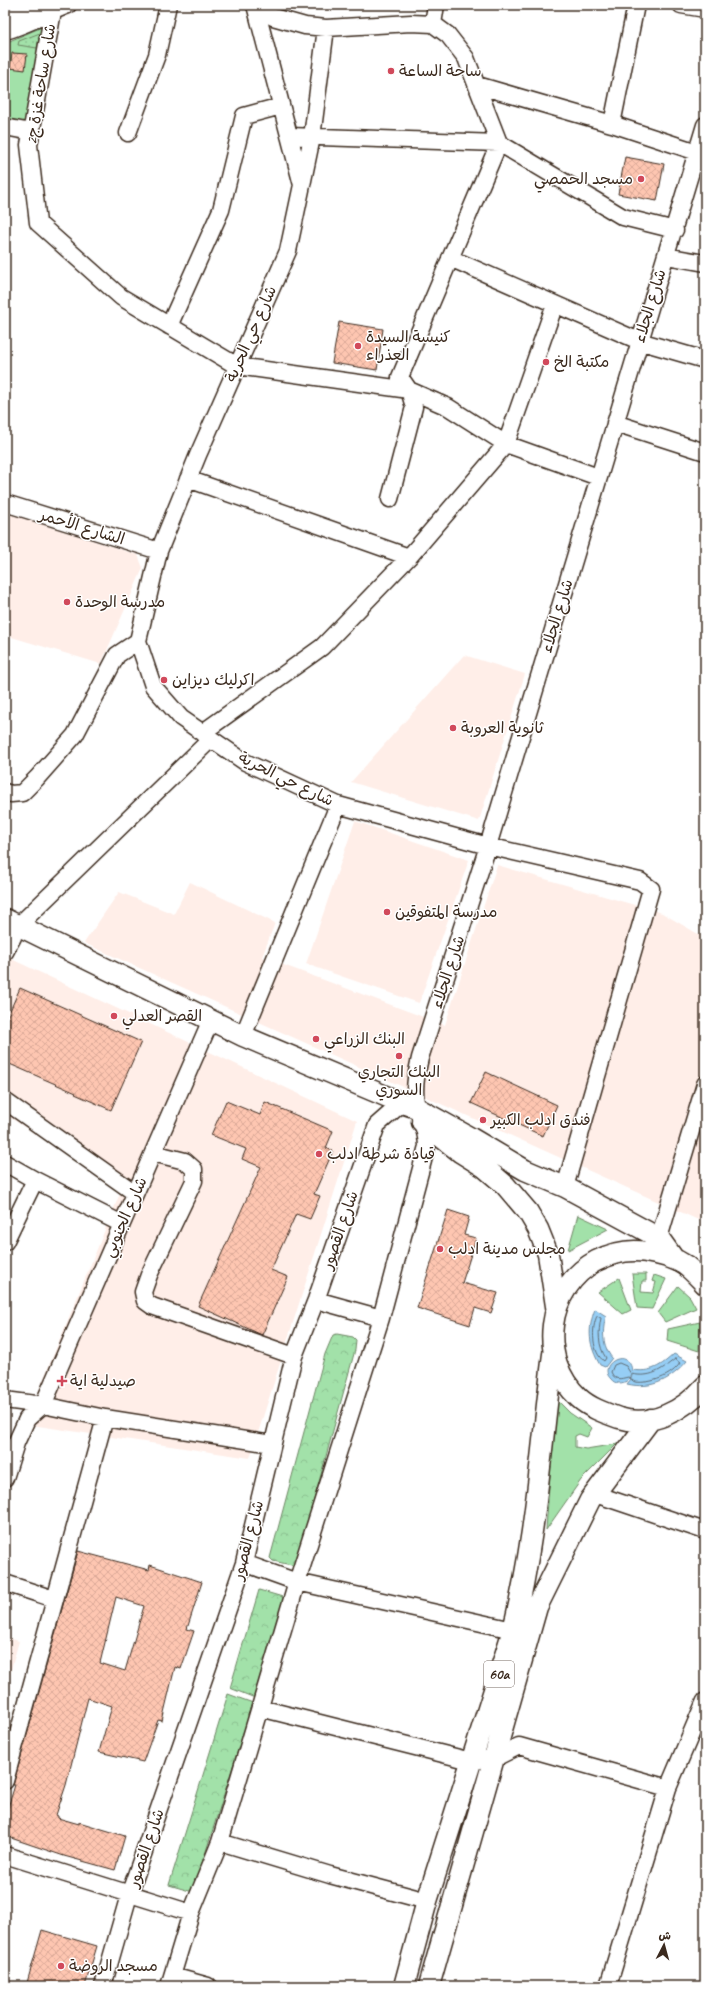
<svg xmlns="http://www.w3.org/2000/svg" width="710" height="1991" font-family="Caveat,'Playpen Sans Arabic',sans-serif">
<defs>
<pattern id="forest-crowns" width="20" height="18" patternUnits="userSpaceOnUse"><rect width="20" height="18" fill="#a2e1a9"/><path d="M2 6a3 3 0 1 1 6 0M12 15a3 3 0 1 1 6 0" fill="none" stroke="#8cc191"/></pattern>
<pattern id="park-dots" width="8" height="8" patternUnits="userSpaceOnUse"><rect width="8" height="8" fill="#a2e1a9"/><path d="M2 2h.1M6 6h.1" fill="none" stroke="#8cc191" stroke-width="1.8" stroke-linecap="round"/></pattern>
<pattern id="building-cross-hatch" width="8" height="8" patternUnits="userSpaceOnUse"><rect width="8" height="8" fill="#fec6b1"/><path d="M0 0l8 8M0 8l8-8" fill="none" stroke="#dbaa98"/></pattern>
</defs>
<rect width="100%" height="100%" fill="#fff"/>
<filter id="ink" filterUnits="userSpaceOnUse"><feTurbulence type="fractalNoise" baseFrequency=".025" numOctaves="2"/><feDisplacementMap in="SourceGraphic" scale="8" xChannelSelector="R" yChannelSelector="G"/><feConvolveMatrix kernelMatrix="1 2 1 2 8 2 1 2 1" color-interpolation-filters="sRGB"/></filter>
<g filter="url(#ink)">
<path fill="#ffeee8" d="M 10,514 L 138,555 L 143,568 L 101,664 L 5,635 L 5,527 Z
M 464,655 L 525,674 L 479,821 L 351,782 Z
M 355,821 L 469,860 L 419,1003 L 306,964 Z
M 497,865 L 662,913 L 705,938 L 705,1223 L 84,943 L 119,892 L 174,914 L 190,882 L 275,923 L 262,957 L 445,1025 Z
M 5,956 L 357,1121 L 250,1458 L 25,1424 L 121,1191 L 5,1114 Z
M 5,1637 L 19,1641 L 5,1691 Z"/>
<path fill="#a2e1a9" stroke="#6e8664" d="M 49,24 L 29,128 L 5,122 L 5,43 Z
M 578,1215 L 608,1229 L 568,1250 Z
M 632,1274 L 646,1274 L 646,1281 L 642,1281 L 641,1292 L 653,1293 L 656,1282 L 652,1281 L 654,1275 L 666,1279 L 652,1309 L 637,1308 Z
M 619,1278 L 631,1310 L 623,1314 L 598,1292 Z
M 678,1286 L 690,1297 L 696,1308 L 665,1322 L 658,1313 Z
M 700,1322 L 699,1351 L 667,1341 L 668,1329 Z
M 555,1398 L 570,1413 L 592,1428 L 587,1437 L 579,1434 L 575,1436 L 575,1447 L 586,1449 L 617,1444 L 581,1480 L 546,1530 Z"/>
<path fill="url(#forest-crowns)" stroke="#6e8664" d="M 337,1334 L 353,1337 L 356,1340 L 355,1350 L 296,1566 L 273,1561 L 270,1558 L 325,1354 L 333,1335 Z
M 259,1590 L 286,1598 L 255,1698 L 230,1688 Z
M 228,1694 L 253,1703 L 193,1892 L 169,1885 Z"/>
<path fill="url(#park-dots)" stroke="#6e8664" d="M 40,33 L 37,48 L 18,45 L 19,41 Z"/>
<path fill="#96cef5" stroke="#728c9f" d="M 595,1309 L 606,1316 C 602,1331 602,1345 612,1358 L 605,1367 L 600,1365 C 589,1346 587,1330 595,1309 Z
M 674,1354 L 687,1361 C 672,1379 652,1390 627,1384 L 631,1379 L 632,1375 C 629,1380 625,1383 619,1383 C 616,1383 613,1382 611,1379 C 596,1365 628,1346 632,1370 C 651,1373 661,1366 674,1354 Z"/>
<g fill="none" stroke-linecap="round" stroke-linejoin="round">
<path stroke="#5f6c74" stroke-width="1" d="M 597,1316 L 601,1318 C 598,1332 598,1346 606,1358 L 604,1361 C 592,1353 591,1328 597,1316 Z
M 675,1359 L 680,1363 C 672,1376 651,1384 635,1382 C 632,1381 631,1378 628,1377 C 620,1379 615,1381 611,1372 L 614,1365 L 619,1363 L 626,1366 L 631,1374 C 651,1378 660,1371 675,1359 Z"/>
</g>
<path fill="url(#building-cross-hatch)" stroke="#3b2a1e" fill-rule="evenodd" d="M 12,53 L 27,54 L 25,70 L 10,68 Z
M 625,157 L 664,164 L 657,201 L 618,194 Z
M 339,322 L 383,329 L 377,370 L 332,363 Z
M 20,988 L 141,1042 L 111,1110 L 75,1094 L 76,1093 L 5,1062 L 5,1022 Z
M 486,1072 L 557,1105 L 543,1136 L 471,1103 Z
M 226,1101 L 260,1115 L 265,1102 L 333,1131 L 326,1148 L 333,1151 L 314,1194 L 320,1196 L 310,1219 L 296,1214 L 271,1270 L 288,1277 L 262,1335 L 198,1306 L 261,1167 L 242,1159 L 246,1149 L 211,1135 Z
M 448,1210 L 469,1217 L 464,1235 L 476,1238 L 462,1283 L 498,1293 L 491,1313 L 475,1308 L 470,1325 L 417,1308 Z
M 78,1551 L 149,1570 L 150,1565 L 202,1582 L 187,1629 L 194,1631 L 181,1669 L 175,1667 L 162,1721 L 158,1720 L 143,1762 L 99,1752 L 112,1706 L 88,1698 L 66,1785 L 56,1815 L 58,1816 L 58,1818 L 79,1824 L 79,1822 L 125,1836 L 115,1870 L 64,1856 L 5,1836 L 5,1817 L 15,1785 L 13,1785 ZM 116,1597 L 144,1606 L 125,1671 L 100,1663 Z
M 42,1930 L 97,1946 L 85,1986 L 26,1986 Z"/>
<g fill="none" stroke-linecap="round" stroke-linejoin="round">
<g stroke="#3b2a1e" stroke-width="19">
<path id="minor" d="M 254,5 L 273,17 L 305,26 L 326,28 L 411,23 L 433,24 L 448,35 L 466,58 L 499,143 L 623,217 L 675,230
M 255,5 L 302,185 L 312,137 L 326,28
M 681,5 L 705,9
M 53,11 L 29,145 L 38,223 L 121,297 L 237,366 L 409,390 L 448,407 L 506,444 L 598,477
M 5,20 L 33,5
M 433,24 L 436,5
M 5,31 C 27,25 47,13 68,5
M 477,85 L 612,124 L 697,152
M 612,124 L 636,5
M 5,127 L 31,132
M 128,133 L 157,55 L 168,5
M 289,136 L 499,143 L 400,377 L 409,390 L 414,407 L 390,499
M 302,185 L 288,251 L 198,455 L 159,551 L 138,641 L 153,686 L 181,718 L 245,762 L 338,805 L 488,846 L 640,881 L 651,889 L 565,1187
M 666,256 L 705,263
M 450,258 L 639,341 L 705,360
M 169,326 L 221,210 L 244,116 L 281,106
M 615,423 L 705,452
M 188,479 L 409,557
M 5,503 L 159,551
M 202,733 L 322,647 L 409,557 L 506,444 L 555,304
M 5,792 L 11,794 L 22,793 L 37,778 L 75,735 L 117,655 L 138,641
M 19,925 L 211,739
M 5,952 L 13,937
M 243,1036 L 338,805
M 5,1101 L 135,1193
M 153,1153 L 185,1161 L 194,1169 L 194,1181 L 149,1275 L 143,1292 L 145,1301 L 152,1306 L 294,1356
M 5,1163 L 35,1180 L 122,1224
M 659,1238 L 705,1084
M 5,1242 L 35,1180
M 316,1300 L 381,1318
M 5,1400 L 43,1405 L 105,1418 L 272,1444
M 5,1478 L 16,1443 L 27,1419 L 43,1405 L 207,1029
M 595,1494 L 705,1531
M 244,1563 L 297,1582 L 513,1630
M 5,1583 L 54,1599
M 260,1708 L 471,1761 L 495,1758 L 519,1746 L 668,1788
M 5,1781 L 105,1418
M 220,1842 L 330,1875 L 427,1901
M 5,1855 L 191,1913
M 172,1976 L 208,1986
M 103,1986 L 129,1895 L 244,1563 L 294,1356 L 316,1300 L 377,1125 L 402,1103
M 169,1986 L 191,1913 L 220,1842 L 297,1582 L 381,1318 L 427,1146 C 427,1132 421,1121 417,1108 C 413,1091 416,1075 420,1058 L 488,846 L 705,125
M 608,1986 L 668,1788 L 705,1701"/>
</g>
<g stroke="#3b2a1e" stroke-width="23">
<path id="major" d="M 5,919 L 243,1036 L 402,1103 L 417,1108 L 471,1138 L 525,1170 L 565,1187 L 659,1238 L 674,1259
M 422,1122 L 460,1152 L 484,1167 L 505,1185 L 528,1212 L 538,1229 L 548,1254 L 556,1306
M 705,1284 C 699,1278 692,1270 685,1265 C 673,1257 660,1254 646,1252 C 628,1249 612,1253 596,1261 C 546,1288 537,1359 579,1398 C 590,1408 605,1413 619,1418 C 652,1428 684,1410 705,1386
M 404,1986 L 427,1901 L 513,1630 C 536,1539 541,1446 553,1354
M 429,1986 L 537,1607 L 590,1500 L 651,1419"/>
</g>
<use href="#minor" stroke="#fff" stroke-width="16"/>
<use href="#major" stroke="#fff" stroke-width="20"/>
</g>
</g>
<g fill="#d1495b" stroke="#fff" stroke-width="1.5">
<circle cx="391" cy="71" r="4"/>
<circle cx="641" cy="179" r="4"/>
<circle cx="358" cy="346" r="4"/>
<circle cx="546" cy="362" r="4"/>
<circle cx="67" cy="602" r="4"/>
<circle cx="164" cy="680" r="4"/>
<circle cx="453" cy="728" r="4"/>
<circle cx="387" cy="912" r="4"/>
<circle cx="114" cy="1016" r="4"/>
<circle cx="316" cy="1039" r="4"/>
<circle cx="399" cy="1056" r="4"/>
<circle cx="483" cy="1120" r="4"/>
<circle cx="319" cy="1154" r="4"/>
<circle cx="440" cy="1249" r="4"/>
<path d="M60 1375h4v4h4v4h-4v4h-4v-4h-4v-4h4z"/>
<circle cx="61" cy="1966" r="4"/>
</g>
<g text-anchor="middle" dominant-baseline="central" stroke-width="3" stroke-linejoin="round" paint-order="stroke">
<rect fill="#fff" stroke="#766a62" stroke-width="1" x="484" y="1661" width="30" height="26" rx="3"/>
<g font-size="15" font-weight="bold" fill="#3b2a1e">
<text x="499" y="1674">60a</text>
</g>
<g font-size="16" fill="#3b2a1e" stroke="#fff" text-anchor="start">
<text x="399" y="71">ساحة الساعة</text>
<text x="633" y="179" text-anchor="end">مسجد الحمصي</text>
<text x="366" y="337">كنيسة السيدة<tspan x="366" dy="18">العذراء</tspan></text>
<text x="554" y="362">مكتبة الخ</text>
<text x="75" y="602">مدرسة الوحدة</text>
<text x="172" y="680">اكرليك ديزاين</text>
<text x="461" y="728">ثانوية العروبة</text>
<text x="395" y="912">مدرسة المتفوقين</text>
<text x="122" y="1016">القصر العدلي</text>
<text x="324" y="1039">البنك الزراعي</text>
<text x="399" y="1072" text-anchor="middle">البنك التجاري<tspan x="399" dy="18">السوري</tspan></text>
<text x="491" y="1120">فندق ادلب الكبير</text>
<text x="327" y="1154">قيادة شرطة ادلب</text>
<text x="448" y="1249">مجلس مدينة ادلب</text>
<text x="70" y="1381">صيدلية اية</text>
<text x="69" y="1966">مسجد الروضة</text>
</g>
<g font-size="16" fill="#3b2a1e" stroke="#fff">
<text transform="translate(41 84) rotate(-81)">شارع ساحة غزة ج2</text>
<text transform="translate(650 306) rotate(-73)">شارع الجلاء</text>
<text transform="translate(251 334) rotate(-66)">شارع حي الحرية</text>
<text transform="translate(82 527) rotate(17)">الشارع الأحمر</text>
<text transform="translate(557 616) rotate(-73)">شارع الجلاء</text>
<text transform="translate(286 779) rotate(26)">شارع حي الحرية</text>
<text transform="translate(448 972) rotate(-72)">شارع الجلاء</text>
<text transform="translate(125 1217) rotate(-66)">شارع الجنوبي</text>
<text transform="translate(340 1230) rotate(-71)">شارع القصور</text>
<text transform="translate(248 1540) rotate(-75)">شارع القصور</text>
<text transform="translate(146 1848) rotate(-71)">شارع القصور</text>
</g>
</g>
<rect width="710" height="1991" fill="none" stroke="#fff" stroke-width="20"/>
<rect x="10" y="10" width="690" height="1971" fill="none" stroke="#3b2a1e" stroke-width="1.5" filter="url(#ink)"/>
<g transform="translate(664 1945) rotate(6)" stroke="#ffffff" stroke-width="3" paint-order="stroke">
<path d="M0-3L7 15L0 10L-7 15Z" fill="#3b2a1e"/>
<text y="-6" font-size="11" font-weight="bold" text-anchor="middle" fill="#3b2a1e">ش</text>
</g>
</svg>
